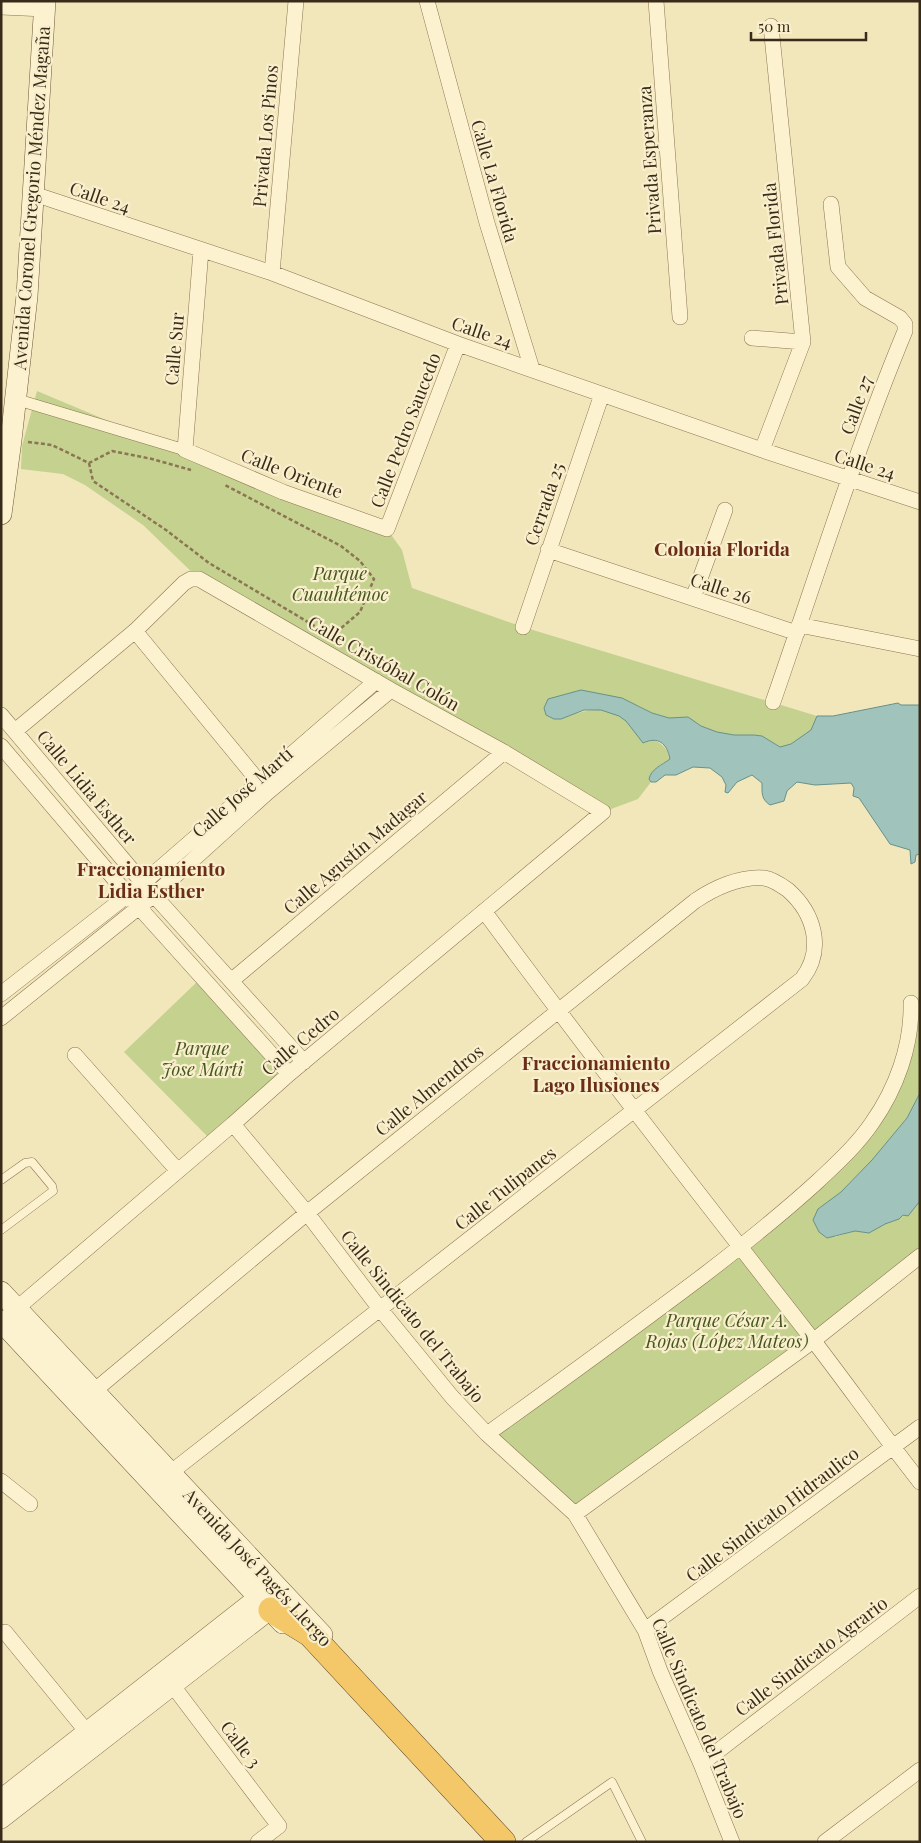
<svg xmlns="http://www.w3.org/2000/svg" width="921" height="1843" font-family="'Playfair Display',serif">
<rect width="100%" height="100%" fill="#f2e6bb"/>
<path fill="#c4d18f" d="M 37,391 L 213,465 L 387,529 L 402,550 L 412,588 L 523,627 L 817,716 L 811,731 L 791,744 L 780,747 L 762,736 L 754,735 L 734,735 L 717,732 L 701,726 L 688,717 L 669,718 L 652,713 L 639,706 L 603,694 L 561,719 C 581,711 603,704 623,718 C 629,722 630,729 636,732 C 651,740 666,740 670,759 L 660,765 L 649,779 L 651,782 L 638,799 L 603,812 L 199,579 L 143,525 L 85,485 L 63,474 L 21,469 L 22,446 Z
M 198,981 L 283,1072 L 209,1138 L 124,1052 Z
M 920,996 L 920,1093 L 907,1118 L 872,1160 L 841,1192 L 818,1209 L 835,1237 L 855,1231 L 869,1233 L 920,1185 L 920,1256 L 575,1514 L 487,1434 L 807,1191 L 888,1097 L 911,1003 Z"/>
<path fill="#a0c3bb" stroke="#67918a" d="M 581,690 L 622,698 L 652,713 L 669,718 L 688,717 L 701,726 L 717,732 L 734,735 L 754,735 L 762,736 L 780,747 L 791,744 L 811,730 L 817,716 L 833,716 L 898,703 L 901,705 L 920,705 L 920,854 L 916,855 L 915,862 L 911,864 L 910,850 L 890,844 L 859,798 L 853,796 L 854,788 L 851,783 L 815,785 L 797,782 L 787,791 L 784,801 L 770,805 C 761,799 762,793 762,783 L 752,775 L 737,782 L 728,793 L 725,792 L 726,785 L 722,777 L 710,768 L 693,767 L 676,775 L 665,775 L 656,782 L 651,782 L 649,779 C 651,769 662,765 670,759 C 667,743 658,736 643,743 L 626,721 L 619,716 L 601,710 L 584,710 L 561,719 L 554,719 L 546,715 L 544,708 L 548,699 Z
M 920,1093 L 920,1201 L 908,1216 L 903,1215 L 899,1219 L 885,1224 L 869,1233 L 855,1231 L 827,1238 L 819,1232 L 813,1220 L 818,1209 L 841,1192 L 872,1160 L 907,1118 Z"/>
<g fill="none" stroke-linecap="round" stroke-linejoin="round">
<g stroke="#8b7553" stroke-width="9">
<path id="service" d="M 1,1180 L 25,1163 L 32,1162 L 52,1186 L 53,1191 L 1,1230
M 526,1842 L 612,1782 L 642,1842"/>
</g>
<g stroke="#8b7553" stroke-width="12">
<path id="pedestrian" d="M 15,399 L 185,450"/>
</g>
<g stroke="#8b7553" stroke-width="16">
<path id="minor" d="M 427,1 L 487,223 L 532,369
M 656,1 L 680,317
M 1,7 L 45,9
M 34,194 L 272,273 L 458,344 L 762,450 L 920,502
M 201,250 L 185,450 L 283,492 L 387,529 L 458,344
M 272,273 L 296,1
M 752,338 L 803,342
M 762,450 L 803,342 L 771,26
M 548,550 L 797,633
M 693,598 L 725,510
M 799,625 L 920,649
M 523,627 L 602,394
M 135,631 L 264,788
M 773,702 C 816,578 855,452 905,331 L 905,324 L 900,318 L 865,298 L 838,267 L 831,204
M 1,715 L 143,883 L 304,1062
M 1,746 L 128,895 L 289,1074
M 484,911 C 591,1056 702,1198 813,1340 C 849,1387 883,1435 920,1482
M 231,981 L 504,752
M 1,994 L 143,883 L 376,681
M 1,1018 L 154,895 L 268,792 L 391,690
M 75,1055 L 178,1171
M 233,1124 L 307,1213 L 380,1309 L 452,1397 L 487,1434 L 575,1514 L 645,1630 L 660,1671 L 701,1764 L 732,1842
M 9,1315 L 233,1124 L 289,1074 L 603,812 L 504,752 L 391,690 L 199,579 L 191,579 L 184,583 L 135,631 L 15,731
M 94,1391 L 307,1213 L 695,901 C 714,888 740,876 764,878 C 772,879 781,885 788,890 C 814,913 825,949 802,979 L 170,1473
M 487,1434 C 560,1382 632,1329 704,1275 C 743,1245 781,1215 818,1181 C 837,1163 857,1145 872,1123 C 896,1089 912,1046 911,1003
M 1,1481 L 30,1504
M 575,1514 L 813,1341 L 920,1256
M 645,1630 L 920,1427
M 5,1632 L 87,1732
M 173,1686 L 279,1826 L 258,1842
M 701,1764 L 920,1596
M 825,1842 L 920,1770"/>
</g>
<g stroke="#8b7553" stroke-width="20">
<path id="tertiary" d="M 1,1799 L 270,1588
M 1,1819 L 280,1602"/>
</g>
<g stroke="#6d5637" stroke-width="22">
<path id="secondary" d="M 1,514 L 11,440 L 27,296 L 45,1
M 1,1292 L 322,1635
M 1,1321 L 283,1623"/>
</g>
<g stroke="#584229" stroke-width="26">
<path id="trunk" d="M 271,1610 L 310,1634 L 503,1842"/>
</g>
<path stroke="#8b7553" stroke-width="2.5" stroke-dasharray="4 2.5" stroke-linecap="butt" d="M 28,442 L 52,445 L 89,463 L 112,451 L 152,459 L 191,470
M 89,463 L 93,481 L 166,530 L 209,563 L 323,631 L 340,629 L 360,612 L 374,579 L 360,561 L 341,546 L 225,485"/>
<use href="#service" stroke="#fcf2cf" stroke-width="8"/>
<use href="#pedestrian" stroke="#fcf2cf" stroke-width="11"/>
<use href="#minor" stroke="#fcf2cf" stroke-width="15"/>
<use href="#tertiary" stroke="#fcf2cf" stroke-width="19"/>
<use href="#secondary" stroke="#fcf2cf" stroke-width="21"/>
<use href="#trunk" stroke="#f4c868" stroke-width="25"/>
</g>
<g text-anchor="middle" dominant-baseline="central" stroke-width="4.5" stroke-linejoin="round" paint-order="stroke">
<g font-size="18" fill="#392b1a" stroke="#f9efcc">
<text transform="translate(265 136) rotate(-85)">Privada Los Pinos</text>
<text transform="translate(649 160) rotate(-94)">Privada Esperanza</text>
<text transform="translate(495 181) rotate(74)">Calle La Florida</text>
<text transform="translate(100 197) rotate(19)">Calle 24</text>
<text transform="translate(31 198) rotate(-86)">Avenida Coronel Gregorio Méndez Magaña</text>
<text transform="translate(775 244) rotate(-96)">Privada Florida</text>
<text transform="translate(482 332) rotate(19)">Calle 24</text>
<text transform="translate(174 349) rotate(-85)">Calle Sur</text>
<text transform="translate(856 405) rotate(-70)">Calle 27</text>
<text transform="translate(405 430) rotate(-69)">Calle Pedro Saucedo</text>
<text transform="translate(865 464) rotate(18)">Calle 24</text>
<text transform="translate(292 473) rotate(21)">Calle Oriente</text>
<text transform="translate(544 504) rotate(-71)">Cerrada 25</text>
<text transform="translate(721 588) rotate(18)">Calle 26</text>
<text transform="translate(384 663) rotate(30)">Calle Cristóbal Colón</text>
<text transform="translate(87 787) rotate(50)">Calle Lidia Esther</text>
<text transform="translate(242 792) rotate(-41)">Calle José Martí</text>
<text transform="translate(355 852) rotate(-40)">Calle Agustín Madagar</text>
<text transform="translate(300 1041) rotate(-40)">Calle Cedro</text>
<text transform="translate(429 1090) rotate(-39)">Calle Almendros</text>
<text transform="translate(505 1188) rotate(-38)">Calle Tulipanes</text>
<text transform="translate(413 1316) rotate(51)">Calle Sindicato del Trabajo</text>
<text transform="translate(772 1514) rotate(-37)">Calle Sindicato Hidraulico</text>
<text transform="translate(258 1567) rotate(47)">Avenida José Pagés Llergo</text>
<text transform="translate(811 1656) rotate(-37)">Calle Sindicato Agrario</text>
<text transform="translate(700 1718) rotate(67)">Calle Sindicato del Trabajo</text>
<text transform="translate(241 1744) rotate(53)">Calle 3</text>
</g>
<g font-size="18" font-style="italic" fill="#45571e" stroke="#f9efcc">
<text x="340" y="573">Parque<tspan x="340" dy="21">Cuauhtémoc</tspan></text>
<text x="202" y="1048">Parque<tspan x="202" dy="21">Jose Márti</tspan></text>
<text x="727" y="1320">Parque César A.<tspan x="727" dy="21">Rojas (López Mateos)</tspan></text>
</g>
<g font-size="19" font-weight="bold" fill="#6a2d15" stroke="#f9efcc">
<text x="722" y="548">Colonia Florida</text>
<text x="151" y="868">Fraccionamiento<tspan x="151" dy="22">Lidia Esther</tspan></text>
<text x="596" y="1062">Fraccionamiento<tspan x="596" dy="22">Lago Ilusiones</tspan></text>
</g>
</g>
<rect width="921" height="1843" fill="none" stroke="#392b1a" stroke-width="5"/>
<path d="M751 32v8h115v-8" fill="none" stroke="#392b1a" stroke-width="2.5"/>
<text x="758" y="32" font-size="15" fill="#392b1a" stroke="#f9efcc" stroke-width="4" paint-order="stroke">50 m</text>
</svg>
